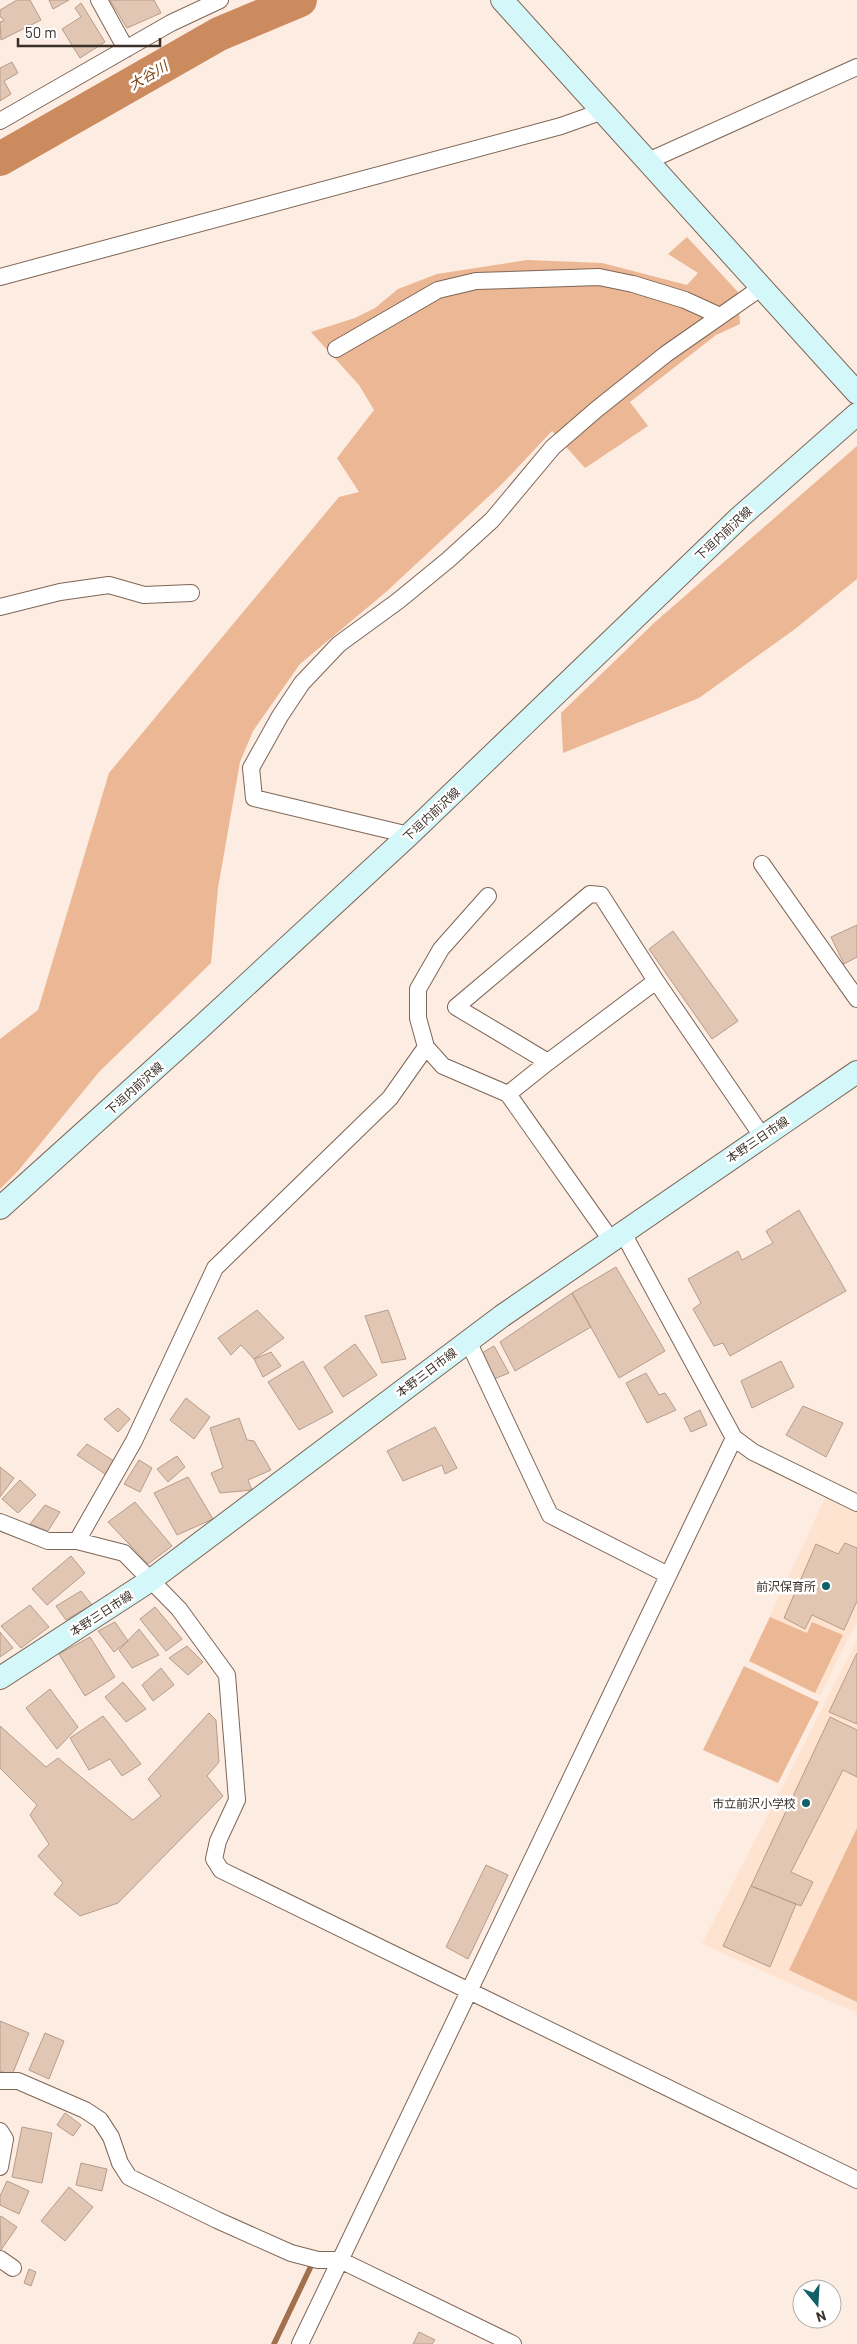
<svg xmlns="http://www.w3.org/2000/svg" width="857" height="2344" font-family="Barlow,'Noto Sans JP',sans-serif">
<rect width="100%" height="100%" fill="#fdece1"/>
<path fill="#ffe3d1" d="M 826,1496 L 857,1511 L 857,1621 L 820,1696 L 749,1661 Z
M 857,1640 L 857,2013 L 702,1944 Z"/>
<path fill="#ebb794" d="M 687,237 L 738,292 L 740,324 L 716,335 L 630,402 L 648,426 L 585,468 L 552,431 L 502,484 L 386,592 L 300,664 L 253,731 L 240,762 L 218,888 L 211,963 L 99,1072 L 18,1171 L 0,1189 L 0,1039 L 38,1010 L 109,773 L 339,497 L 359,492 L 337,458 L 374,410 L 359,385 L 311,332 L 355,318 L 375,308 L 398,289 L 437,274 L 527,260 L 602,263 L 687,285 L 698,273 L 668,254 Z
M 857,446 L 857,579 L 795,629 L 699,698 L 563,753 L 561,713 L 654,623 Z
M 770,1617 L 807,1633 L 812,1622 L 843,1635 L 815,1693 L 749,1661 Z
M 744,1666 L 819,1702 L 778,1783 L 703,1750 Z
M 857,1828 L 857,2002 L 789,1970 Z"/>
<g fill="none" stroke-linecap="round" stroke-linejoin="round">
<path stroke="#a0704f" stroke-width="5.5" d="M 274,2344 L 312,2264 L 316,2265"/>
<path stroke="#cc8b5f" stroke-width="34" d="M 0,159 L 219,34 L 300,0"/>
</g>
<path fill="#e1c6b4" stroke="#b69c8b" d="M 17,0 L 30,0 L 41,20 L 1,40 L 0,22 L 4,21 L 0,16 L 0,10 Z
M 49,0 L 69,0 L 53,9 Z
M 110,0 L 154,0 L 161,13 L 127,28 Z
M 81,3 L 105,42 L 80,58 L 62,29 L 81,17 L 75,8 Z
M 12,62 L 18,73 L 4,81 L 11,94 L 0,101 L 0,68 Z
M 857,925 L 857,957 L 844,964 L 831,937 Z
M 673,931 L 738,1021 L 712,1039 L 649,949 Z
M 799,1210 L 846,1291 L 730,1356 L 723,1343 L 714,1346 L 693,1309 L 701,1303 L 688,1279 L 738,1251 L 742,1260 L 773,1243 L 766,1231 Z
M 616,1267 L 665,1351 L 619,1378 L 572,1293 Z
M 572,1293 L 591,1327 L 515,1371 L 500,1342 Z
M 257,1310 L 284,1338 L 254,1359 L 241,1345 L 231,1355 L 218,1338 Z
M 388,1310 L 406,1359 L 382,1363 L 365,1316 Z
M 355,1344 L 377,1375 L 343,1397 L 324,1367 Z
M 494,1346 L 509,1373 L 494,1379 L 482,1353 Z
M 271,1352 L 281,1366 L 263,1377 L 254,1359 Z
M 303,1361 L 333,1412 L 299,1430 L 268,1382 Z
M 781,1361 L 794,1387 L 752,1408 L 741,1381 Z
M 646,1373 L 659,1395 L 665,1393 L 676,1410 L 647,1423 L 626,1383 Z
M 186,1398 L 210,1417 L 194,1439 L 170,1420 Z
M 803,1406 L 843,1423 L 826,1457 L 786,1435 Z
M 118,1408 L 130,1419 L 118,1432 L 104,1419 Z
M 700,1410 L 707,1425 L 691,1432 L 684,1418 Z
M 239,1418 L 247,1440 L 254,1441 L 271,1470 L 248,1480 L 252,1490 L 220,1493 L 211,1473 L 223,1468 L 210,1428 Z
M 435,1427 L 457,1468 L 445,1474 L 442,1465 L 403,1481 L 387,1451 Z
M 87,1444 L 114,1461 L 108,1476 L 77,1455 Z
M 177,1456 L 185,1467 L 168,1482 L 157,1469 Z
M 139,1460 L 152,1468 L 140,1492 L 124,1484 Z
M 0,1467 L 14,1478 L 0,1497 Z
M 188,1477 L 213,1519 L 177,1535 L 154,1493 Z
M 20,1480 L 36,1495 L 18,1513 L 2,1499 Z
M 135,1502 L 172,1546 L 148,1564 L 108,1522 Z
M 45,1505 L 60,1512 L 48,1531 L 30,1524 Z
M 845,1543 L 857,1548 L 857,1601 L 844,1630 L 812,1615 L 805,1629 L 784,1618 L 816,1544 L 838,1554 Z
M 71,1556 L 85,1573 L 47,1605 L 32,1589 Z
M 81,1591 L 92,1605 L 66,1620 L 56,1606 Z
M 30,1605 L 49,1627 L 21,1648 L 1,1626 Z
M 155,1607 L 182,1639 L 166,1651 L 140,1619 Z
M 115,1622 L 128,1641 L 114,1652 L 98,1631 Z
M 139,1629 L 159,1655 L 132,1668 L 119,1650 Z
M 0,1632 L 13,1648 L 0,1657 Z
M 90,1637 L 115,1677 L 85,1696 L 59,1654 Z
M 187,1646 L 203,1662 L 188,1675 L 169,1658 Z
M 857,1653 L 857,1724 L 829,1712 Z
M 161,1668 L 174,1685 L 153,1701 L 142,1685 Z
M 123,1682 L 146,1709 L 126,1722 L 105,1697 Z
M 50,1689 L 78,1727 L 57,1749 L 26,1708 Z
M 209,1713 L 216,1720 L 219,1762 L 207,1776 L 223,1796 L 118,1903 L 80,1916 L 54,1894 L 63,1883 L 38,1856 L 49,1844 L 30,1815 L 37,1805 L 0,1768 L 0,1726 L 46,1767 L 58,1758 L 133,1820 L 161,1796 L 148,1779 Z
M 103,1716 L 141,1764 L 122,1776 L 110,1759 L 89,1770 L 70,1738 Z
M 830,1717 L 857,1730 L 857,1777 L 843,1770 L 791,1872 L 813,1882 L 801,1906 L 751,1886 Z
M 486,1865 L 508,1875 L 468,1959 L 446,1947 Z
M 751,1886 L 796,1904 L 770,1967 L 723,1946 Z
M 0,2021 L 29,2033 L 12,2075 L 0,2071 Z
M 45,2033 L 64,2041 L 49,2079 L 29,2070 Z
M 65,2113 L 81,2125 L 73,2136 L 57,2125 Z
M 22,2127 L 52,2133 L 42,2183 L 12,2177 Z
M 81,2163 L 107,2169 L 102,2191 L 76,2185 Z
M 7,2181 L 29,2191 L 19,2214 L 0,2205 L 0,2196 Z
M 69,2187 L 93,2207 L 65,2241 L 41,2221 Z
M 1,2216 L 17,2227 L 1,2250 L 0,2218 Z
M 29,2269 L 36,2272 L 31,2286 L 24,2283 Z
M 419,2332 L 435,2340 L 432,2344 L 413,2344 Z"/>
<g fill="none" stroke-linecap="round" stroke-linejoin="round">
<g stroke="#7e6656" stroke-width="18">
<path id="street" d="M 99,0 L 126,49
M 0,121 L 171,23 L 220,0
M 648,161 L 857,67
M 0,277 L 561,126 L 603,111
M 336,349 L 438,290 L 476,281 L 599,277 L 633,284 L 685,300 L 720,316
M 0,607 L 60,592 L 109,585 L 144,595 L 191,593
M 409,835 L 254,798 L 251,768 L 280,716 L 302,683 L 339,644 L 398,601 L 448,560 L 492,520 L 553,447 L 597,409 L 666,354 L 762,287
M 762,864 L 857,999
M 590,894 L 601,895 L 656,981 L 548,1062 L 456,1007 Z
M 656,981 L 762,1136
M 426,1047 L 443,1066 L 508,1094 L 548,1062
M 508,1094 L 611,1240
M 623,1233 L 734,1438 L 753,1452 L 857,1503
M 468,1341 L 550,1515 L 668,1575
M 0,1522 L 48,1541 L 77,1541 L 124,1553 L 179,1609 L 227,1675 L 237,1800 L 218,1841 L 214,1859 L 221,1870 L 857,2180
M 77,1541 L 134,1441 L 215,1268 L 390,1098 L 426,1047 L 418,1018 L 418,989 L 441,949 L 488,896
M 0,2081 L 18,2081 L 85,2110 L 100,2120 L 111,2137 L 120,2163 L 129,2177 L 217,2220 L 291,2253 L 318,2260 L 340,2260 L 513,2344
M 0,2131 L 5,2139 L 0,2167
M 0,2259 L 13,2268
M 300,2344 L 734,1438"/>
</g>
<g stroke="#7e6656" stroke-width="24">
<path id="secondary" d="M 502,0 L 857,393
M 0,1208 L 201,1027 L 409,835 L 740,517 L 857,414
M 0,1678 L 151,1580 L 502,1316 L 857,1072"/>
</g>
<use href="#street" stroke="#fff" stroke-width="16"/>
<use href="#secondary" stroke="#d4f7fa" stroke-width="22"/>
</g>
<g fill="#106167" stroke="#fff" stroke-width="2">
<circle cx="826" cy="1586" r="5"/>
<circle cx="806" cy="1803" r="5"/>
</g>
<g text-anchor="middle" dominant-baseline="central" stroke-width="5" stroke-linejoin="round" paint-order="stroke">
<g font-size="12" fill="#3b312a" stroke="#fff">
<text transform="translate(723 533) rotate(-43)">下垣内前沢線</text>
<text transform="translate(431 814) rotate(-43)">下垣内前沢線</text>
<text transform="translate(134 1088) rotate(-42)">下垣内前沢線</text>
<text transform="translate(757 1139) rotate(-34)">本野三日市線</text>
<text transform="translate(426 1372) rotate(-37)">本野三日市線</text>
<text transform="translate(101 1613) rotate(-33)">本野三日市線</text>
</g>
<g font-size="12" fill="#3b312a" stroke="#fff" text-anchor="end">
<text x="816" y="1586">前沢保育所</text>
<text x="796" y="1803">市立前沢小学校</text>
</g>
<g font-size="14" font-style="italic" fill="#7e410d" stroke="#fff">
<text transform="translate(148 75) rotate(-30)">大谷川</text>
</g>
</g>
<g transform="translate(817 2304) rotate(162)"><circle r="24" fill="#ffffff" stroke="#b1adaa"/>
<path d="M0-4L9 19L0 12L-9 19Z" fill="#106167"/>
<text y="-8" font-size="14" font-weight="bold" text-anchor="middle" fill="#3b312a">N</text>
</g>
<path d="M18 38v8h142v-8" fill="none" stroke="#3b312a" stroke-width="2.5"/>
<text x="25" y="38" font-size="15" fill="#3b312a" stroke="#ffffff" stroke-width="4" paint-order="stroke">50 m</text>
</svg>
